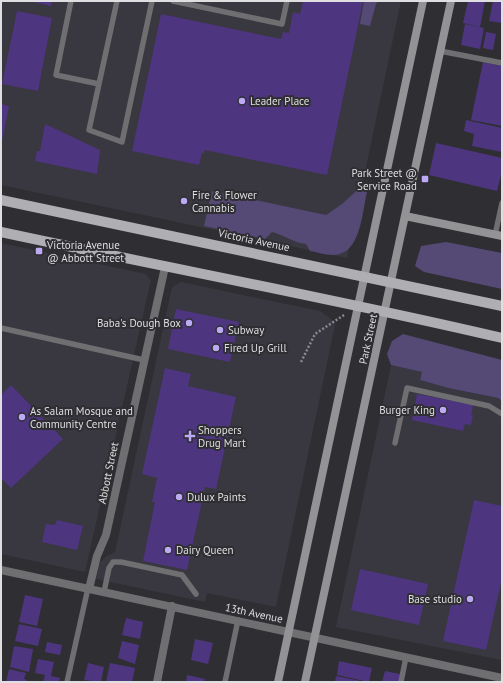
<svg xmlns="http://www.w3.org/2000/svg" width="503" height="683" font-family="'PT Sans',sans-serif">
<rect width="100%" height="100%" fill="#2f2e32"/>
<path fill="#393740" d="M 1,1 L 401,1 L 347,258 L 1,185 Z
M 1,243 L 146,274 L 151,280 L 85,572 L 1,554 Z
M 181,282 L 320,311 L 331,319 L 335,325 L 276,607 L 207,593 L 205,602 L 96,579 L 100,562 L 107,556 L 115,552 L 172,287 Z
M 391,365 L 423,372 L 420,380 L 448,388 L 498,398 L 502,401 L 502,660 L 336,627 Z"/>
<path fill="#554976" d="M 364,1 L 378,1 L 376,4 L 370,26 L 360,24 Z
M 363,185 L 367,192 C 362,212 361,256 332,255 C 325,255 317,252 310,251 L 306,244 C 294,243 284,235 272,232 L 265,239 L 204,226 L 212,191 L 326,215 L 342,204 Z
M 446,242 L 502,253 L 502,289 L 424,272 L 415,266 L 421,246 Z
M 403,334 L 502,360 L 502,401 L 498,398 L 448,388 L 420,380 L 422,372 L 391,365 L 387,354 L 392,341 Z"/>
<path fill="#4d367f" d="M 29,1 L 52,1 L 51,6 Z
M 303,1 L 363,1 L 327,175 L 205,150 L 204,153 L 202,153 L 199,165 L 132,151 L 161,14 L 281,39 L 283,32 L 289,33 L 293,12 L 300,14 Z
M 468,1 L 485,1 L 480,27 L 463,23 Z
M 493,1 L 502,1 L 502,23 L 489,21 Z
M 17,11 L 52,18 L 38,91 L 2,84 Z
M 465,24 L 484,28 L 480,49 L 461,45 Z
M 486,32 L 496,34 L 493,50 L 483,48 Z
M 483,62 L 502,66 L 502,126 L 471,120 Z
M 1,104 L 9,106 L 2,141 L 1,141 Z
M 466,120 L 502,128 L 502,152 L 472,146 L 474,134 L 464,131 Z
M 45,124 L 100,150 L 97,174 L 35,161 L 37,151 L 40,151 Z
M 436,143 L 502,158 L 502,171 L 497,191 L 429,175 Z
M 176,309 L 239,322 L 230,362 L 168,349 Z
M 165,368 L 191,374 L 188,386 L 236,397 L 216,489 L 205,487 L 187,570 L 143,561 L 155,502 L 152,502 L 157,478 L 142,474 Z
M 11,385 L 63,439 L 11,488 L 1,478 L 1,395 Z
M 417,394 L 473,405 L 471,415 L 473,415 L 471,425 L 465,424 L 463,431 L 412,420 Z
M 474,500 L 502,506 L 502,578 L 486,650 L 443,641 Z
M 57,520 L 83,526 L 77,550 L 42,542 L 46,524 L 55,525 Z
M 360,569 L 428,584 L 419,625 L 351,610 Z
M 25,595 L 43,599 L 37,626 L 19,622 Z
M 126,618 L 143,622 L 140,639 L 122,635 Z
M 19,624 L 42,629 L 38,646 L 15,641 Z
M 195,639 L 213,643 L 208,664 L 191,660 Z
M 122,641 L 139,645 L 135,664 L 118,658 Z
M 47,642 L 62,645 L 60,655 L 45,652 Z
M 14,646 L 33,649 L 29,672 L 10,667 Z
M 38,659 L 54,662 L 51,676 L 60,678 L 59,682 L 43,682 L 45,675 L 35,673 Z
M 339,661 L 372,668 L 369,682 L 337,675 Z
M 88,663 L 104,667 L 101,682 L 84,680 Z
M 110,663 L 135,668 L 132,682 L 106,682 Z
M 9,669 L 26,673 L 24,679 L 27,680 L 26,682 L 6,682 Z
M 385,671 L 400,674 L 399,682 L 382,682 Z
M 187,675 L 205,679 L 204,682 L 186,682 Z
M 336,676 L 361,681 L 361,682 L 335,682 Z"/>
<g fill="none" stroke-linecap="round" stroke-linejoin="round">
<path stroke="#8a898c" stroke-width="2.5" stroke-dasharray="2 2" stroke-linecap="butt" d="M 301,362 L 315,334 L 344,315"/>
<path stroke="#6f6f71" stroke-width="5.5" d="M 71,1 L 56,75 L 99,84
M 117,1 L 89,130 L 122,142 L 152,1
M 173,1 L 282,24 L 287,1
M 440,51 L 502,63
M 495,235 L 502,203
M 1,328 L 144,360
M 395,443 L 407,388 L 489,406 L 502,414
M 104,592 L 109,568 L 113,562 L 121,562 L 182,575 L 196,594
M 67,682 L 88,588
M 225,682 L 238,620
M 401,682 L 406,657"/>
<path stroke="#6f6f71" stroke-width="8" d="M 1,570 L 502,678
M 89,589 L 97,556 L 106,535 L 165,267
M 157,682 L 172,606"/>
<path stroke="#939396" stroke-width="8" d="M 405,216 L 502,236
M 278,682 L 423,1
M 305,682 L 451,1"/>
<path stroke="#afaeb3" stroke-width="10" d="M 1,200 L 502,306
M 1,232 C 168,268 336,299 502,338"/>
</g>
<g fill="#bcaaf5" stroke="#2f2e32" stroke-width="1.5">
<circle cx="242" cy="101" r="4"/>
<rect x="421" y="175" width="8" height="8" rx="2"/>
<circle cx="184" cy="201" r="4"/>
<rect x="35" y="247" width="8" height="8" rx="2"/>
<circle cx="189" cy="323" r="4"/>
<circle cx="220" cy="330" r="4"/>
<circle cx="216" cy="348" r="4"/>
<circle cx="443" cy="410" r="4"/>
<circle cx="22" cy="417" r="4"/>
<path d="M188 430h4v4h4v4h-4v4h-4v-4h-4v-4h4z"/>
<circle cx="179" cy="497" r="4"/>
<circle cx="168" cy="550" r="4"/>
<circle cx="470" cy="599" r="4"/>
</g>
<g text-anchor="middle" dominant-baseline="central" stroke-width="4" stroke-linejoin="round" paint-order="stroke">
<g font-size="11" fill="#dfdfe1" stroke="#2f2e32" text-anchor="start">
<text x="250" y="101">Leader Place</text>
<text x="417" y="173" text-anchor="end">Park Street @<tspan x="417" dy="13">Service Road</tspan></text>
<text x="192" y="195">Fire &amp; Flower<tspan x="192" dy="13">Cannabis</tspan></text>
<text x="47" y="245">Victoria Avenue<tspan x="47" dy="13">@ Abbott Street</tspan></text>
<text x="181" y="323" text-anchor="end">Baba's Dough Box</text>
<text x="228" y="330">Subway</text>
<text x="224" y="348">Fired Up Grill</text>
<text x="435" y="410" text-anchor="end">Burger King</text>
<text x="30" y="411">As Salam Mosque and<tspan x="30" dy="13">Community Centre</tspan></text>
<text x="198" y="430">Shoppers<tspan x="198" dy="13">Drug Mart</tspan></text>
<text x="187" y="497">Dulux Paints</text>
<text x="176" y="550">Dairy Queen</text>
<text x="462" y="599" text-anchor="end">Base studio</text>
</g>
<g font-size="11" fill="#dfdfe1" stroke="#2f2e32">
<text transform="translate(254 240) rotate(12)">Victoria Avenue</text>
<text transform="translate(368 339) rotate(-78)">Park Street</text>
<text transform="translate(108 473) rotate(-78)">Abbott Street</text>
<text transform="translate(254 613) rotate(12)">13th Avenue</text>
</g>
</g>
<rect width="503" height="683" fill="none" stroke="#dfdfe1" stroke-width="4"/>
</svg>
